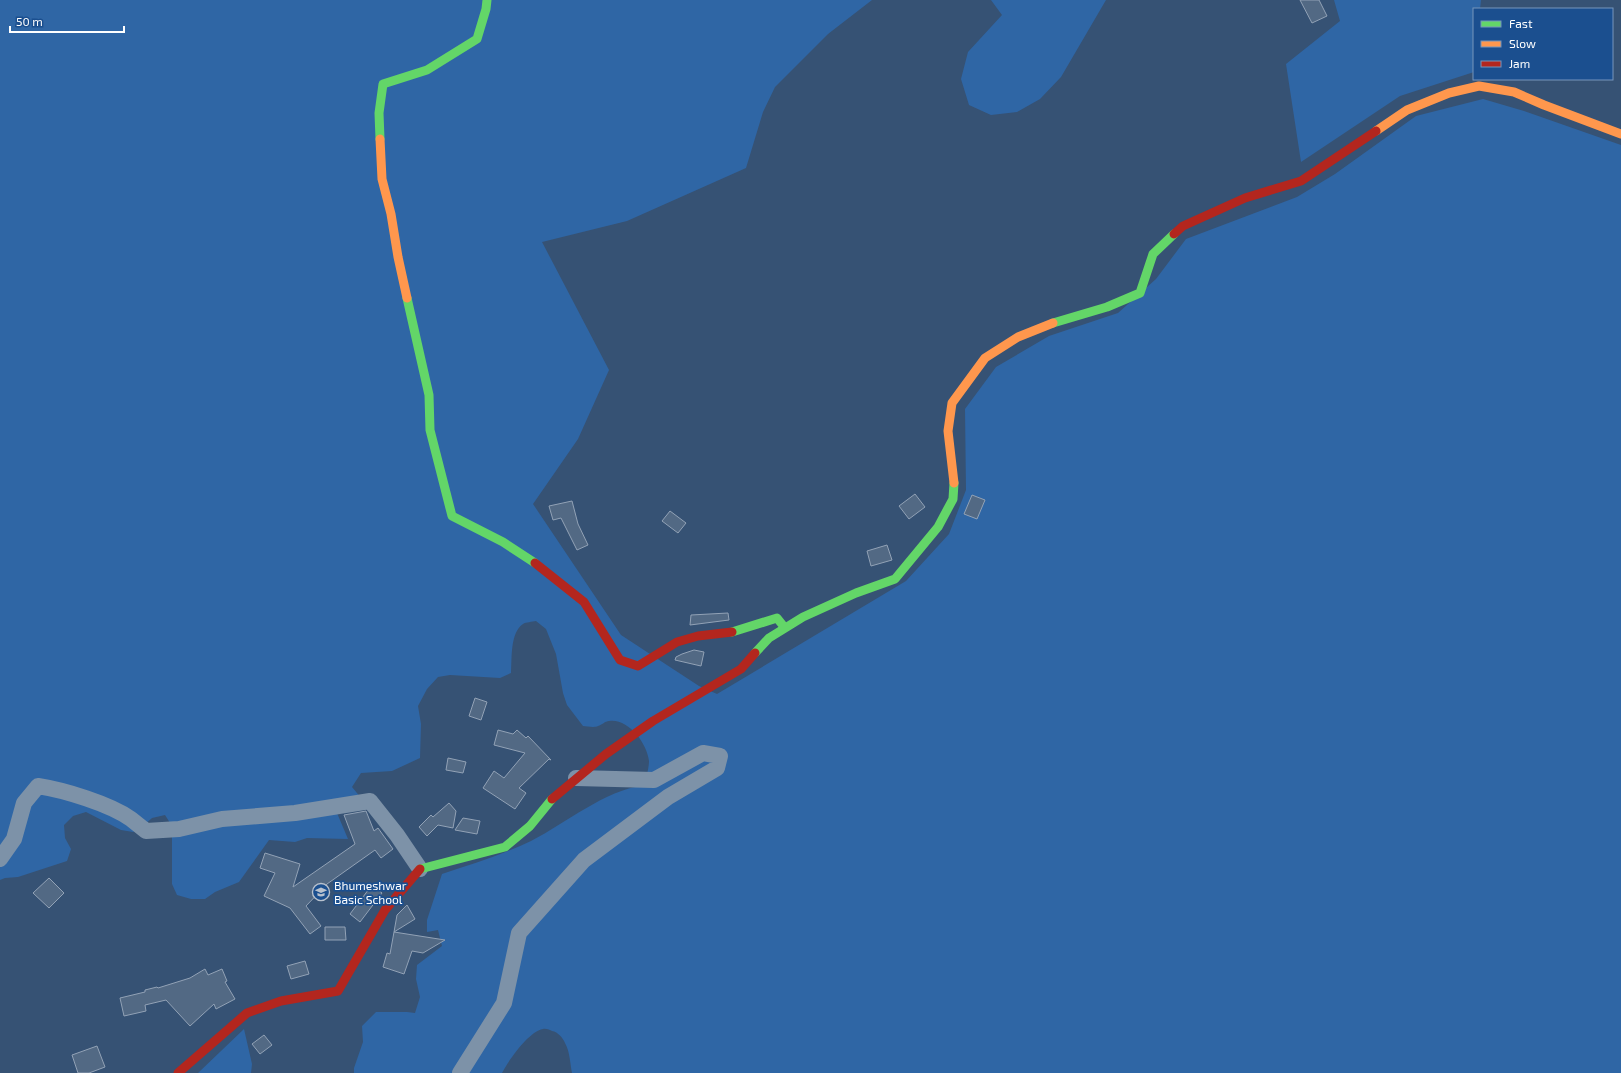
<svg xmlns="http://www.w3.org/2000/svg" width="1621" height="1073" font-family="'Exo 2',sans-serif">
<rect width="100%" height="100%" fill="#365274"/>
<path fill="#2f66a5" d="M 0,0 L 872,0 L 828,34 L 775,87 L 763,112 L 746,168 L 627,221 L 542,242 L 609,370 L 578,439 L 533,504 L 621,635 L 699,686 L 717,694 L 906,581 L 949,534 L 966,490 L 965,409 L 996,367 L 1049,336 L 1118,313 L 1156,279 L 1186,239 L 1297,197 L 1335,174 L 1416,116 L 1483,99 L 1524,111 L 1621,145 L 1621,1073 L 572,1073 C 570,1063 570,1052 565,1043 C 563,1038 558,1032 552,1031 C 550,1030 546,1028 543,1029 C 528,1032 509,1060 502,1073 L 354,1073 L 354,1068 L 363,1042 L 362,1026 L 376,1012 L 407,1012 L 415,1013 L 420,997 L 416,979 L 417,965 L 442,946 L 438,930 L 427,932 L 427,920 L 442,874 C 472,864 502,855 531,841 C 568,822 603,791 645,785 C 646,778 649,768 649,761 C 647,743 628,718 609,721 C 605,721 602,725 598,726 C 594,728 587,726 583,726 L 567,705 L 563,693 L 556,654 L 546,629 L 536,621 C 532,622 526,622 523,624 C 510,633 512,658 511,673 L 500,678 L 450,675 L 438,677 L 427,689 L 418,706 L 421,724 L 420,758 L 392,771 L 361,773 L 352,787 L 366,804 L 337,813 L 348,839 L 307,838 L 295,842 L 269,840 L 239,882 L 215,892 L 205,899 L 191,899 L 177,895 L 172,884 L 172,826 L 165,815 L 152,818 L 143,826 L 133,832 L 121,830 L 86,812 L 73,816 L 64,825 L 65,838 L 71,849 L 67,861 L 18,877 L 5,878 L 0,880 Z
M 991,0 L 1106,0 L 1061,77 L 1040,99 L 1017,112 L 991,115 L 969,105 L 961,79 L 968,52 L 1002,15 Z
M 1334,0 L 1481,0 L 1480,9 L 1474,9 L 1474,72 L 1400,96 L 1301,162 L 1286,64 L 1340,21 Z
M 244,1029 L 252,1064 L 251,1073 L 198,1073 Z"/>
<path fill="#526984" stroke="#92a2b6" d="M 1300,0 L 1319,0 L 1327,16 L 1312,23 Z
M 915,494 L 925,507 L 909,519 L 899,506 Z
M 972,495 L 985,500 L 977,519 L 964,514 Z
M 572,501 L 578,524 L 588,545 L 577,550 L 561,518 L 553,520 L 549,506 Z
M 670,511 L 686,523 L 678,533 L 662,521 Z
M 887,545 L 892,560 L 871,566 L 867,551 Z
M 728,613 L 729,620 L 690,625 L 691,615 Z
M 694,650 L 704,652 L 701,666 L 675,660 L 676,657 L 682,654 Z
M 475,698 L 487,702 L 481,720 L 469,716 Z
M 498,730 L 513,734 L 517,730 L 526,738 L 528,736 L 551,760 L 549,759 L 519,788 L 526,793 L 515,809 L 483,788 L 494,771 L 504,778 L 525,753 L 494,745 Z
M 448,758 L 466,762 L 463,773 L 446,770 Z
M 449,803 L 456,811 L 453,828 L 438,825 L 427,836 L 419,827 L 431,815 L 433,817 Z
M 366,811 L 374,831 L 378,828 L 393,849 L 381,858 L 375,850 L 327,884 L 306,906 L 321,926 L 310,934 L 290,908 L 264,896 L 275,873 L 260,868 L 265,853 L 300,864 L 293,887 L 355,844 L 344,815 Z
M 463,818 L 480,821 L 477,834 L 455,830 Z
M 49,878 L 64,893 L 49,908 L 33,893 Z
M 372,885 L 382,893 L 360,922 L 350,914 Z
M 407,905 L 415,919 L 394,932 L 397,915 Z
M 325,927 L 345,927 L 346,940 L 325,940 Z
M 394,932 L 445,940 L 423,953 L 412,951 L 404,974 L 383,967 L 387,953 L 390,954 Z
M 305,961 L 309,974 L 291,979 L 287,966 Z
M 205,969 L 208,975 L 222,969 L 227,981 L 225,982 L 235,999 L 216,1009 L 214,1004 L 190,1026 L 166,1000 L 145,1005 L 146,1011 L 124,1016 L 120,998 L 145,992 L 145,990 L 157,987 L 158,988 L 190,978 Z
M 264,1035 L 272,1045 L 260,1054 L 252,1044 Z
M 97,1046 L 105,1067 L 89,1073 L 78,1073 L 72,1055 Z"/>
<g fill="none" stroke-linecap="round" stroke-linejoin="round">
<path stroke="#7d92a8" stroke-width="16" d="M 0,859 L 14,839 L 24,803 L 38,786 C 64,790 110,804 131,819 C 136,823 141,827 146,831 L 179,829 L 222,819 L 295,813 L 370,801 L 397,835 L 420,869
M 460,1073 L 504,1003 L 519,933 L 584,860 L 668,797 L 717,768 L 720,756 L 703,753 L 654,780 L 576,778"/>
<path stroke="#63d668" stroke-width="9" d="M 380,139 L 379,113 L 383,84 L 427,70 L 477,39 L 486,9 L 487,0
M 407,298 L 429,395 L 430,430 L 452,516 L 503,542 L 535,563
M 1053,323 L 1107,307 L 1140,293 L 1153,254 L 1174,234
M 732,632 L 777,618 L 785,628
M 755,653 L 769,638 L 803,617 L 856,593 L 895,579 L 938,527 L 953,499 L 954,483
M 420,869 L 505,847 L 530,826 L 552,799"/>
<path stroke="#ff974d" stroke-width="9" d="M 1376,131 L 1407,110 L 1449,93 L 1479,86 L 1514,92 L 1544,105 L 1621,134
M 380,139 L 382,179 L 391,214 L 398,257 L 407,298
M 954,483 L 948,431 L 952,403 L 985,358 L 1018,337 L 1053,323"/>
<path stroke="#b3261e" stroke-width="9" d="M 1174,234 L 1183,226 L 1245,198 L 1301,181 L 1376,131
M 535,563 L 584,602 L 620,660 L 638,666 L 677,642 L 698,636 L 732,632
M 552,799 L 606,754 L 653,721 L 741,669 L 755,653
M 178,1073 L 247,1013 L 281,1001 L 338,991 L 385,910 L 420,869"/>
</g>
<defs>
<g id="school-ring" transform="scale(0.9)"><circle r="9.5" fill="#1b4f8f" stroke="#b9c2ce" stroke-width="1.5"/><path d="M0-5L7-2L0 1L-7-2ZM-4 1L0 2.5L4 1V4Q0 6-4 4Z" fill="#b9c2ce"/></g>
</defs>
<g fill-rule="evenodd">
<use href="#school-ring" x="321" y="892"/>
</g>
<g text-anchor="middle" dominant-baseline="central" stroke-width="3.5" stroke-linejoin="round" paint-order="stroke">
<g font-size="12" fill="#fff" stroke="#1b4f8f" text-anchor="start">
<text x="334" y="885">Bhumeshwar<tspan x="334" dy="14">Basic School</tspan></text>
</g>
</g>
<rect x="1473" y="8" width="140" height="72" fill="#1b4f8f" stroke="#7695bc"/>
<rect x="1481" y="21" width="20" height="6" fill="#63d668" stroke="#7695bc"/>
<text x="1509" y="28" font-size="12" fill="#ffffff">Fast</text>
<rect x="1481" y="41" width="20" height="6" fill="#ff974d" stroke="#7695bc"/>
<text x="1509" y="48" font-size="12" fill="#ffffff">Slow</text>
<rect x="1481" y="61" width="20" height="6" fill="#b3261e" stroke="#7695bc"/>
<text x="1509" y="68" font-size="12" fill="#ffffff">Jam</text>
<path d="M10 26v6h114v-6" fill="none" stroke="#ffffff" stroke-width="2"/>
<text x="16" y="26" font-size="12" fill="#ffffff" stroke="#1b4f8f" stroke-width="3" paint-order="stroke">50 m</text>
</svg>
